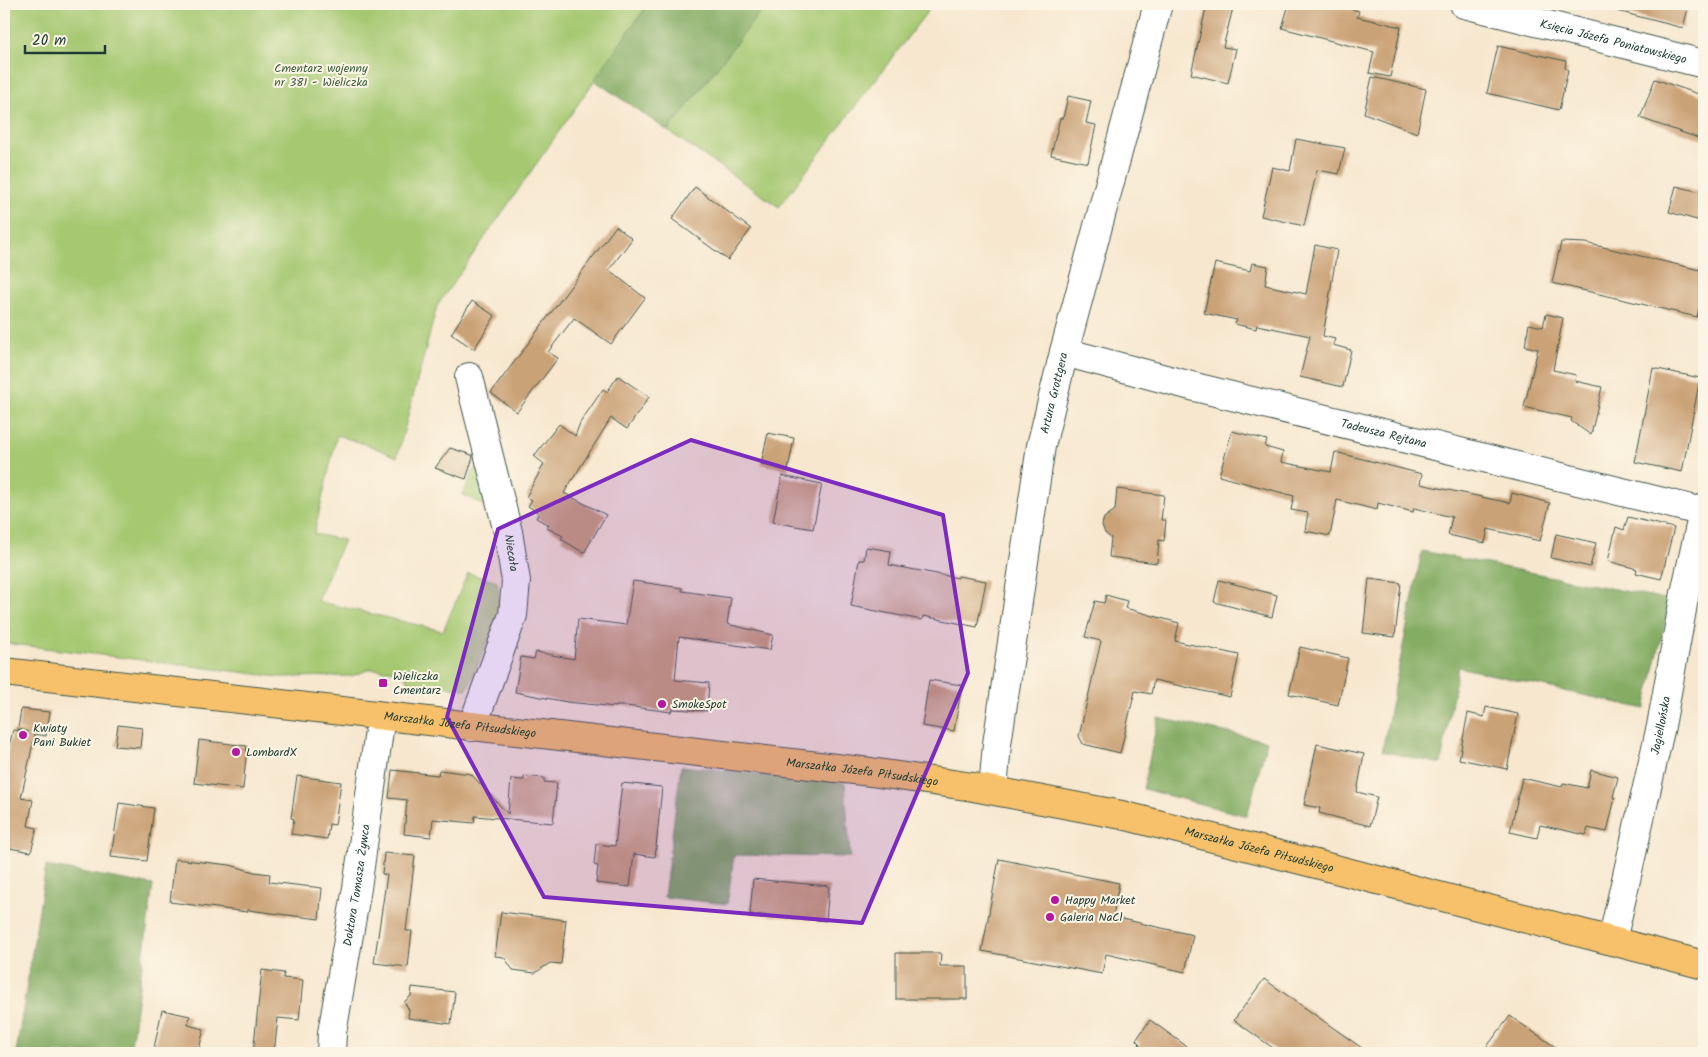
<svg xmlns="http://www.w3.org/2000/svg" width="1708" height="1057" font-family="Kalam,sans-serif">
<rect width="100%" height="100%" fill="#fcf5e5"/>
<filter id="ink" filterUnits="userSpaceOnUse"><feTurbulence type="fractalNoise" baseFrequency=".02" numOctaves="2"/><feDisplacementMap in="SourceGraphic" scale="10" xChannelSelector="R" yChannelSelector="G"/><feConvolveMatrix kernelMatrix="1 2 1 2 8 2 1 2 1" color-interpolation-filters="sRGB"/></filter>
<filter id="wash" filterUnits="userSpaceOnUse"><feTurbulence type="fractalNoise" baseFrequency=".0096" numOctaves="4" result="noise"/><feDisplacementMap in="SourceGraphic" scale="20" xChannelSelector="R" yChannelSelector="G"/><feGaussianBlur stdDeviation="1.12" result="paint"/><feColorMatrix in="noise" values="0 0 0 0 0 0 0 0 0 0 0 0 0 0 0 0 0 1.4 0 .05"/><feComposite in="paint" operator="in"/></filter>
<g filter="url(#wash)">
<rect width="100%" height="100%" fill="#f7e7cf"/>
<path fill="#a5c871" stroke="#628252" d="M 4,4 L 648,4 L 437,306 L 397,457 L 373,447 L 337,435 L 314,534 L 344,540 L 317,601 L 443,631 L 468,573 L 497,582 L 501,613 L 467,689 L 409,682 L 401,671 L 370,669 L 352,676 L 280,677 L 4,643 Z
M 766,4 L 933,4 L 779,207 L 668,131 Z
M 480,455 L 492,509 L 463,495 Z"/>
<path fill="#84ac63" stroke="#52744c" d="M 648,4 L 766,4 L 668,131 L 594,80 Z
M 1422,551 L 1670,600 L 1645,709 L 1458,667 L 1441,764 L 1382,751 Z
M 1158,718 L 1267,741 L 1247,816 L 1143,789 Z
M 681,766 L 845,783 L 850,857 L 734,855 L 727,904 L 664,897 Z
M 46,866 L 153,885 L 130,1053 L 16,1053 Z"/>
<g id="blocks">
<path fill="#caa277" d="M 1207,4 L 1234,4 L 1223,47 L 1236,49 L 1228,83 L 1191,74 Z
M 1289,4 L 1331,4 L 1359,11 L 1357,17 L 1401,27 L 1390,77 L 1369,73 L 1374,52 L 1282,28 Z
M 1617,4 L 1689,4 L 1683,28 L 1617,11 Z
M 1498,46 L 1566,61 L 1565,68 L 1568,70 L 1559,110 L 1487,93 Z
M 1372,77 L 1426,89 L 1417,133 L 1364,113 Z
M 1655,79 L 1704,96 L 1704,140 L 1640,118 Z
M 1068,96 L 1091,101 L 1086,123 L 1096,125 L 1088,163 L 1051,155 L 1060,118 L 1063,118 Z
M 1296,139 L 1345,148 L 1339,174 L 1317,170 L 1304,226 L 1261,216 L 1272,167 L 1290,171 Z
M 1676,186 L 1704,193 L 1704,222 L 1669,212 Z
M 695,187 L 751,229 L 728,260 L 672,219 Z
M 616,226 L 632,239 L 609,270 L 645,298 L 611,344 L 574,318 L 548,352 L 558,358 L 517,412 L 491,393 Z
M 1561,242 L 1586,243 L 1704,271 L 1704,284 L 1697,317 L 1552,283 Z
M 1315,245 L 1337,250 L 1323,336 L 1335,339 L 1333,345 L 1351,350 L 1343,387 L 1300,377 L 1310,336 L 1257,325 L 1256,329 L 1235,324 L 1237,320 L 1204,313 L 1215,263 L 1250,271 L 1252,263 L 1268,266 L 1265,285 L 1306,294 Z
M 472,301 L 495,316 L 474,349 L 451,334 Z
M 1546,314 L 1563,318 L 1553,370 L 1576,375 L 1575,381 L 1602,387 L 1591,435 L 1571,421 L 1572,418 L 1524,407 L 1538,349 L 1525,346 L 1529,324 L 1543,327 Z
M 1653,368 L 1700,378 L 1682,472 L 1635,462 Z
M 618,376 L 649,397 L 627,429 L 611,418 L 564,493 L 606,515 L 584,553 L 561,539 L 563,536 L 547,528 L 549,525 L 536,518 L 539,513 L 528,506 L 532,500 L 526,497 L 544,464 L 534,456 L 559,424 L 575,436 L 580,423 L 603,389 L 607,392 Z
M 1232,431 L 1267,440 L 1265,447 L 1283,452 L 1281,462 L 1331,472 L 1335,452 L 1422,474 L 1420,484 L 1510,503 L 1512,493 L 1550,503 L 1540,541 L 1488,529 L 1485,543 L 1448,535 L 1452,517 L 1414,508 L 1413,512 L 1378,503 L 1377,510 L 1337,500 L 1330,536 L 1305,531 L 1308,513 L 1291,510 L 1294,496 L 1219,476 Z
M 768,433 L 794,438 L 788,470 L 761,464 Z
M 450,448 L 472,455 L 473,457 L 466,479 L 435,468 Z
M 782,476 L 822,484 L 813,529 L 773,522 Z
M 1117,489 L 1164,495 L 1161,520 L 1166,520 L 1164,541 L 1159,540 L 1157,563 L 1109,557 L 1111,538 L 1105,533 L 1102,525 L 1104,518 L 1115,510 Z
M 1628,517 L 1674,528 L 1661,579 L 1636,573 L 1637,569 L 1608,561 L 1616,527 L 1624,530 Z
M 1556,534 L 1596,543 L 1590,567 L 1551,558 Z
M 866,547 L 891,551 L 889,565 L 958,578 L 958,576 L 986,581 L 977,627 L 923,616 L 922,620 L 851,606 L 859,560 L 864,560 Z
M 1369,579 L 1401,583 L 1395,637 L 1363,633 Z
M 1219,580 L 1277,595 L 1272,617 L 1214,602 Z
M 633,581 L 682,588 L 682,591 L 731,598 L 727,624 L 773,635 L 770,650 L 679,637 L 675,680 L 709,683 L 707,711 L 672,709 L 671,712 L 626,706 L 616,706 L 616,707 L 567,702 L 515,692 L 521,657 L 534,659 L 536,652 L 574,659 L 578,619 L 626,625 Z
M 1106,595 L 1127,601 L 1125,608 L 1179,623 L 1175,641 L 1239,655 L 1230,697 L 1154,680 L 1151,694 L 1135,691 L 1120,753 L 1083,744 L 1079,736 L 1101,641 L 1085,637 L 1095,601 L 1104,603 Z
M 1300,647 L 1348,658 L 1338,705 L 1289,694 Z
M 929,680 L 962,685 L 954,731 L 922,726 Z
M 1486,707 L 1518,714 L 1507,769 L 1459,759 L 1468,713 L 1484,717 Z
M 21,709 L 50,712 L 46,736 L 35,734 L 21,798 L 33,800 L 28,826 L 37,828 L 31,852 L 4,847 L 4,770 L 6,757 L 13,730 L 28,732 L 18,729 Z
M 118,725 L 142,728 L 140,748 L 115,746 Z
M 199,740 L 247,746 L 243,789 L 194,783 Z
M 1317,744 L 1364,754 L 1357,792 L 1377,797 L 1370,826 L 1319,813 L 1320,808 L 1304,805 Z
M 392,770 L 438,775 L 439,770 L 471,774 L 508,814 L 511,779 L 524,780 L 524,776 L 544,778 L 544,782 L 557,783 L 553,823 L 475,816 L 474,823 L 433,819 L 431,837 L 404,834 L 407,800 L 389,798 Z
M 1591,770 L 1618,777 L 1613,797 L 1615,798 L 1607,832 L 1588,828 L 1586,835 L 1540,825 L 1537,838 L 1510,832 L 1522,778 L 1562,787 L 1563,783 L 1587,788 Z
M 297,776 L 341,782 L 335,825 L 329,824 L 327,839 L 291,834 L 294,819 L 291,818 Z
M 622,783 L 662,787 L 655,857 L 634,854 L 630,887 L 596,883 L 598,866 L 594,865 L 596,844 L 615,846 Z
M 119,803 L 154,808 L 147,861 L 111,857 Z
M 384,853 L 415,856 L 406,931 L 412,931 L 408,967 L 374,963 L 387,875 L 382,874 Z
M 175,859 L 230,865 L 254,872 L 270,874 L 269,882 L 322,888 L 319,919 L 248,910 L 247,912 L 170,902 Z
M 999,859 L 1119,883 L 1113,917 L 1193,935 L 1185,972 L 1106,954 L 1102,974 L 982,951 Z
M 753,879 L 829,886 L 826,921 L 750,914 Z
M 501,912 L 566,920 L 561,964 L 550,963 L 535,973 L 513,970 L 504,957 L 495,956 Z
M 896,953 L 941,953 L 940,966 L 967,966 L 967,999 L 896,999 Z
M 262,970 L 284,973 L 283,978 L 303,980 L 299,1020 L 278,1018 L 274,1053 L 253,1053 Z
M 1264,979 L 1369,1053 L 1280,1053 L 1234,1020 Z
M 412,987 L 455,992 L 451,1024 L 408,1018 L 409,1010 L 404,1002 L 411,996 Z
M 162,1010 L 190,1016 L 188,1025 L 204,1029 L 198,1053 L 153,1053 Z
M 1510,1016 L 1564,1053 L 1482,1053 Z
M 1150,1020 L 1196,1053 L 1133,1053 L 1140,1044 L 1136,1040 Z"/>
</g>
</g>
<g filter="url(#ink)">
<use href="#blocks" fill-opacity="0" stroke="#3f564b" stroke-width="1"/>
<g fill="none" stroke-linecap="round" stroke-linejoin="round">
<g stroke="#3f564b" stroke-width="30">
<g id="minor">
<path id="s1" d="M 1464,4 L 1704,64"/>
<path id="s2" d="M 1064,352 L 1195,387 L 1704,512"/>
<path id="s3" d="M 469,377 L 508,532 L 516,581 L 513,615 L 472,727"/>
<path id="s4" d="M 993,790 L 997,744 L 1041,446 L 1064,352 L 1158,4"/>
<path id="s5" d="M 1612,941 L 1661,726 L 1685,593 L 1704,508"/>
<path id="s6" d="M 331,1053 L 332,1033 L 357,888 L 381,716"/>
</g>
</g>
<g stroke="#3f564b" stroke-width="30">
<g id="major">
<path id="s7" d="M 4,672 L 871,772 L 973,787 L 1122,815 L 1316,864 L 1704,965"/>
</g>
</g>
<use href="#minor" stroke="#fff" stroke-width="28"/>
<use href="#major" stroke="#f6c16b" stroke-width="28"/>
</g>
</g>
<path fill="#7b2cbf" fill-opacity="0.2" stroke="#7b2cbf" stroke-width="4" stroke-linejoin="round" d="M 691,440 L 943,515 L 968,673 L 862,923 L 544,897 L 447,717 L 498,529 Z"/>
<g fill="#b5179e" stroke="#fcf5e5" stroke-width="2">
<rect x="378" y="678" width="10" height="10" rx="2.5"/>
<circle cx="662" cy="704" r="5"/>
<circle cx="23" cy="735" r="5"/>
<circle cx="236" cy="752" r="5"/>
<circle cx="1055" cy="900" r="5"/>
<circle cx="1050" cy="917" r="5"/>
</g>
<g text-anchor="middle" dominant-baseline="central" stroke-width="4" stroke-linejoin="round" paint-order="stroke">
<g font-size="12" fill="#1f3d34" stroke="#fcf5e5">
<text stroke="none"><textPath href="#s1" startOffset="154">Księcia Józefa Poniatowskiego</textPath></text>
<text stroke="none"><textPath href="#s4" startOffset="402">Artura Grottgera</textPath></text>
<text stroke="none"><textPath href="#s2" startOffset="330">Tadeusza Rejtana</textPath></text>
<text stroke="none"><textPath href="#s3" startOffset="181">Niecała</textPath></text>
<text stroke="none"><textPath href="#s7" startOffset="459">Marszałka Józefa Piłsudskiego</textPath></text>
<text stroke="none"><textPath href="#s5" startOffset="221">Jagiellońska</textPath></text>
<text stroke="none"><textPath href="#s7" startOffset="864">Marszałka Józefa Piłsudskiego</textPath></text>
<text stroke="none"><textPath href="#s7" startOffset="1269">Marszałka Józefa Piłsudskiego</textPath></text>
<text stroke="none"><textPath href="#s6" startOffset="170">Doktora Tomasza Żywca</textPath></text>
</g>
<g font-size="12" fill="#406043" stroke="#fcf5e5">
<text x="321" y="68">Cmentarz wojenny<tspan x="321" dy="14">nr 381 - Wieliczka</tspan></text>
</g>
<g font-size="12" fill="#1f3d34" stroke="#fcf5e5" text-anchor="start">
<text x="393" y="676">Wieliczka<tspan x="393" dy="14">Cmentarz</tspan></text>
<text x="672" y="704">SmokeSpot</text>
<text x="33" y="728">Kwiaty<tspan x="33" dy="14">Pani Bukiet</tspan></text>
<text x="246" y="752">LombardX</text>
<text x="1065" y="900">Happy Market</text>
<text x="1060" y="917">Galeria NaCl</text>
</g>
</g>
<rect width="1708" height="1057" fill="none" stroke="#fcf5e5" stroke-width="20"/>
<path d="M25 45v8h80v-8" fill="none" stroke="#1f3d34" stroke-width="2.5"/>
<text x="32" y="45" font-size="15" fill="#1f3d34" stroke="#fcf5e5" stroke-width="4" paint-order="stroke">20 m</text>
</svg>
